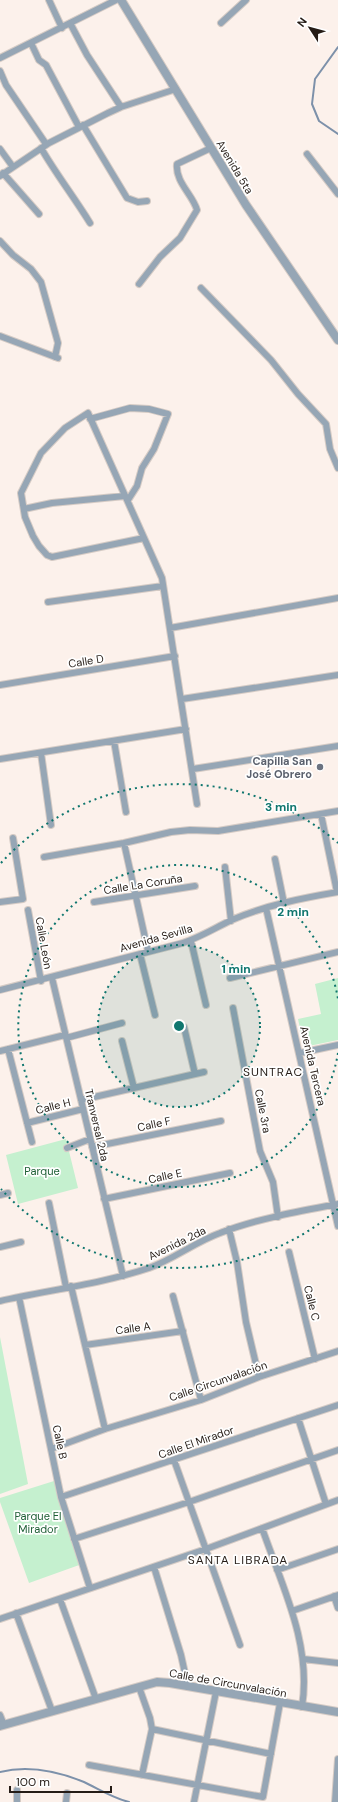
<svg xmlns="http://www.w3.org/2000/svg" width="338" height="1802" font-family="'DM Sans',sans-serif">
<rect width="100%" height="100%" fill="#fcf1eb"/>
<path fill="#c5f0cf" d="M 338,978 L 338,1040 L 304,1047 L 298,1019 L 321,1014 L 315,984 Z
M 66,1139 L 78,1188 L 18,1204 L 6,1155 Z
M 0,1337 L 28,1484 L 0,1494 Z
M 54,1481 L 82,1564 L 29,1583 L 0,1502 L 0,1498 Z"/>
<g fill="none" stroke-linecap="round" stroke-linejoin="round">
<path stroke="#7d91aa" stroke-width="2" d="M 338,47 L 315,79 L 312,104 L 319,121 L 338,134
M 0,1772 C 28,1765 57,1771 84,1782 C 99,1789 113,1798 129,1802"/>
<g stroke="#d5cbc5" stroke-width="8">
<path id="minor" d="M 49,0 L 62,28
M 70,23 L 87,55 L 121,107
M 221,23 L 246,0
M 31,43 L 39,60 L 46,65 L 79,127
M 0,58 L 116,0
M 0,71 L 6,85 L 46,144
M 83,125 L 127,198 L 138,202 L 147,201
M 41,148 C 56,174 74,197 90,223
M 0,149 L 13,167
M 307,154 L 338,194
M 3,173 L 39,214
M 0,176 L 49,143 L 108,113 L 121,107 L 176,89
M 0,241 L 13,255 L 31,269 L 41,282 L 58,343 L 55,357
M 139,284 L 160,257 L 180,238 L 197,210 C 193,195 175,182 177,164 L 211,148
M 201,288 L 271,360 L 298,394 L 326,424 L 330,449 L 338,468
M 0,336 L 58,358
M 90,419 L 130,408 L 149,409 L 168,414 L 154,449 L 142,468 L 137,486 L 128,500
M 24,509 L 52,503 L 125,496
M 144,538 L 52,557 L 47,555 L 39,546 L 33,536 L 25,517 L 21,493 L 41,453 L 65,428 L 88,413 L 162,578 L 197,804
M 48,602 L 163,586
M 170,628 L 338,598
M 0,685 L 175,656
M 182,699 L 338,675
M 114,741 L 126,812
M 41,753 L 51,825
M 0,759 L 186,729
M 193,769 L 338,746
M 321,814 L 337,892
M 124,843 L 148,951
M 44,857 L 124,843 L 171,832 L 190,830 L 218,831 L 338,811
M 275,859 L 284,903
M 225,867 L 231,921
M 0,902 L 23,899 L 13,838
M 94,902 L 195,886
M 266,908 L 338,1226
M 28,910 L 41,981
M 191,941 L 206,1005
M 140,954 L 155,1015
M 52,978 L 123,1276
M 230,978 L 338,952
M 0,990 L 179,944 C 198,939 216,927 234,919 C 267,905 303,898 338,892
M 233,1008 L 260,1151 L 273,1182 L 278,1217
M 184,1027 L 195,1074
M 66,1038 L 122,1023
M 122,1041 L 134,1088
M 8,1049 L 32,1142
M 0,1051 L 65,1035
M 300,1053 L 338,1045
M 81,1100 L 204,1072
M 27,1123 L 83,1109
M 92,1147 L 221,1121
M 67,1148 L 90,1139
M 0,1195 L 8,1193
M 104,1199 L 230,1173
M 49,1203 L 66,1287
M 229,1229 L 237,1262 L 246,1322 L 259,1377
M 0,1247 L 21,1242
M 289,1252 L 315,1359
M 71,1286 L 105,1429
M 173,1296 L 201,1400
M 19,1297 L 61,1497 L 90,1588
M 0,1301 C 49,1290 101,1284 149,1268 C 174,1259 195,1242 220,1233 C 256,1219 300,1211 338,1204
M 85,1345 L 183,1331
M 298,1418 L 326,1504
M 51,1449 L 105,1429 L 201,1400 L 259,1377 L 338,1351
M 174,1460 L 240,1645
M 61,1497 L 338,1405
M 262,1528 C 282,1586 312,1644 302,1707
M 74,1539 L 189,1502 L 338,1450
M 154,1567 L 181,1655 L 188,1687
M 277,1570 L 338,1549
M 334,1596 L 338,1608
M 60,1599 L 96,1699
M 292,1611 L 338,1595
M 16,1613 L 52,1711
M 0,1619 L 206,1549 L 338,1500
M 303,1659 L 338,1663
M 139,1687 L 150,1718 L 152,1729 L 142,1775
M 0,1715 L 4,1725
M 152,1729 L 271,1754
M 89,1765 L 263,1797 L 280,1703
M 17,1790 L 17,1802
M 66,1802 L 67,1793
M 194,1802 L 216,1692
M 335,1802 L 338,1759"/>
</g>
<g stroke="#d5cbc5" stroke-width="10">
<path id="tertiary" d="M 121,0 L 246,205 L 338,340
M 0,1726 L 157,1682 L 170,1683 L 338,1712"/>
</g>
<use href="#minor" stroke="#96a6b5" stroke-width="6"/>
<use href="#tertiary" stroke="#96a6b5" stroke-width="8"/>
</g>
<circle cx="179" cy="1026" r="81" fill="#0f766e" fill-opacity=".12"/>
<g fill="none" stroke="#0f766e" stroke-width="2" stroke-dasharray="2 4">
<circle cx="179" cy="1026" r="81"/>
<path d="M338 1053A161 161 0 1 1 338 999"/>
<path d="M338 1209A242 242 0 0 1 1 1189M1 863A242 242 0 0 1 338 843"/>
</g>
<circle fill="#6b7280" stroke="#fff" stroke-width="1.5" cx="320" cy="767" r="4"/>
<g text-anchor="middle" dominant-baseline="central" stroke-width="3.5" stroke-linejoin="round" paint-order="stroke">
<g font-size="11" fill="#251c16" stroke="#fff">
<text transform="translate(235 167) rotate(59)">Avenida 5ta</text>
<text transform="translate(86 661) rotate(-9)">Calle D</text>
<text transform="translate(143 884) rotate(-9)">Calle La Coruña</text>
<text transform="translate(156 938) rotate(-16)">Avenida Sevilla</text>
<text transform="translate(44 943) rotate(80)">Calle León</text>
<text transform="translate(313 1066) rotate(77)">Avenida Tercera</text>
<text transform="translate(53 1106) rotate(-14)">Calle H</text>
<text transform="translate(263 1111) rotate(79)">Calle 3ra</text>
<text transform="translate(154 1124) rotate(-12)">Calle F</text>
<text transform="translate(97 1125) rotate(77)">Tranversal 2da</text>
<text transform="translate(165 1176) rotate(-12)">Calle E</text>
<text transform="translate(177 1243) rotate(-26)">Avenida 2da</text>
<text transform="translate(312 1303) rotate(76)">Calle C</text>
<text transform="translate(133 1328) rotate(-8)">Calle A</text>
<text transform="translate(218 1381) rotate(-19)">Calle Circunvalación</text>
<text transform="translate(60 1442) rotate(78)">Calle B</text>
<text transform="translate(196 1442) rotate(-19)">Calle El Mirador</text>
<text transform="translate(228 1683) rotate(10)">Calle de Circunvalación</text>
</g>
<g font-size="11" font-weight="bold" fill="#5b616d" stroke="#fff" text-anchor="end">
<text x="312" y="761">Capilla San<tspan x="312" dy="13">José Obrero</tspan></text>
</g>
<g font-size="11" fill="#206037" stroke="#fff">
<text x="42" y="1171">Parque</text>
<text x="38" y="1516">Parque El<tspan x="38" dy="13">Mirador</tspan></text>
</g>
<g font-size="12" letter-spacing="1" fill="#251c16" stroke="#fff">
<text x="273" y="1072">SUNTRAC</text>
<text x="238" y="1560">SANTA LIBRADA</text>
</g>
</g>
<circle cx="179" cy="1026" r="6" fill="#0f766e" stroke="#fff" stroke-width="2"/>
<g font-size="12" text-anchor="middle" font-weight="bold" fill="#0f766e" stroke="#fff" stroke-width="3.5" stroke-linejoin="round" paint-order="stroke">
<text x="281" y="811">3 min</text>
<text x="293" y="916">2 min</text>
<text x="236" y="973">1 min</text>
</g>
<g transform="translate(310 28) rotate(306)" stroke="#ffffff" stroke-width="3" paint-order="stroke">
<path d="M0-3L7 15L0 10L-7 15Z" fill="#251c16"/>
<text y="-6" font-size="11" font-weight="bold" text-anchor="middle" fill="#251c16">N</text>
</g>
<path d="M10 1786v6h101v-6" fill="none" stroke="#251c16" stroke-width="2"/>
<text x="16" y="1786" font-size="12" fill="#251c16" stroke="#ffffff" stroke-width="3" paint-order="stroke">100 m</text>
</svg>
